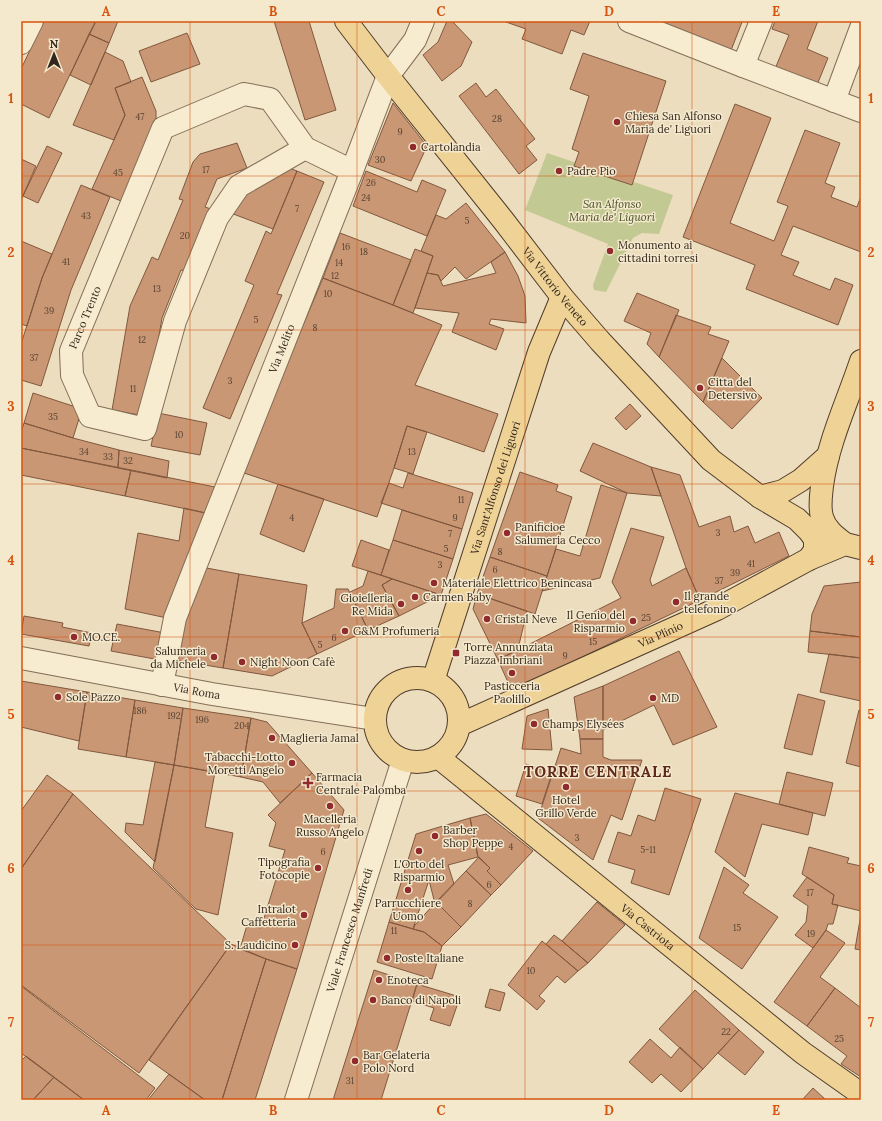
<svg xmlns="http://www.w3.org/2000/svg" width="882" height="1121" font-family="Lora,serif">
<rect width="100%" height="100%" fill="#ecddbe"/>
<path fill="#c3c992" d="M 547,153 L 673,195 L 659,234 L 642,233 L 633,238 L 606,292 L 594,290 L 593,285 L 608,244 L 525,210 Z"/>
<path fill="#c99774" stroke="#81583e" d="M 44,21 L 92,21 L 95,23 L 49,118 L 21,104 L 21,69 Z
M 92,21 L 118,21 L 109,43 L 89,34 L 95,23 Z
M 274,21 L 309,21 L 336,110 L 305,120 Z
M 447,21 L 452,21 L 472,42 L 461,66 L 442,81 L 423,55 L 438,42 Z
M 506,21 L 590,21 L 584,35 L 571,30 L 562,54 L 522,39 L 526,29 L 506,22 Z
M 654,21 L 740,21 L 742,22 L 730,53 Z
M 775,21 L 818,21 L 807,49 L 828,58 L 817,85 L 775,69 L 789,35 L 772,29 Z
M 187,33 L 200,64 L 151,82 L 139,51 Z
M 89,34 L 109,43 L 91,85 L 70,75 Z
M 105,52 L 123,61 L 131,82 L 115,88 L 125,115 L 114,140 L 73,125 Z
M 583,53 L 666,81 L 632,185 L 574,166 L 579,152 L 572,149 L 589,96 L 570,89 Z
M 142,77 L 156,111 L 156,122 L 121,201 L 92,189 L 125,115 L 115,88 Z
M 476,83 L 486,97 L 496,89 L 535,139 L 526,146 L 537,160 L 519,174 L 459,96 Z
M 393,103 L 427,146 L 411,181 L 368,165 Z
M 735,104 L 771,118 L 730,223 L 774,241 L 788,206 L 777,202 L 805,130 L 840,143 L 825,183 L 835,187 L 831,197 L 857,207 L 861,196 L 861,252 L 793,226 L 781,255 L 799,262 L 793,275 L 830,290 L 835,278 L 853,285 L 838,325 L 746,289 L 755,265 L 683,237 Z
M 237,143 L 247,168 L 217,179 L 205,207 L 211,209 L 185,271 L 181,270 L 162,318 L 145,416 L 112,410 L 130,306 L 152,257 L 158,260 L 183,200 L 179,199 L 193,162 L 200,154 Z
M 47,146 L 62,153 L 38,203 L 23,196 Z
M 21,159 L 36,166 L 21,200 Z
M 284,166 L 297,171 L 273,229 L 228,212 L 241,198 Z
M 297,171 L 324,182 L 277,294 L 282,295 L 230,419 L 203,408 L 254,285 L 245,281 L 266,231 L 271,234 Z
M 366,171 L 417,192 L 422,180 L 446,190 L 427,236 L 353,206 Z
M 81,185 L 110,197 L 71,290 L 41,386 L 21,380 L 21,344 L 42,278 Z
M 466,203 L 505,252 L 466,279 L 455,267 L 441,281 L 438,275 L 427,273 L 433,256 L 421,251 L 436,215 L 446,219 Z
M 340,233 L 411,260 L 393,305 L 323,278 Z
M 21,241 L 52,254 L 42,278 L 27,326 L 21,324 Z
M 415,249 L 433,256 L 413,313 L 393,305 Z
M 505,252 L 518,276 L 525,296 L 526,323 L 491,319 L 489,324 L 504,329 L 496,350 L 452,332 L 459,313 L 415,308 L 427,273 L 438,275 L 443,286 L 496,273 L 491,262 Z
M 323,278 L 393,305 L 442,325 L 415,385 L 498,414 L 484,452 L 427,432 L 407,426 L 394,468 L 377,517 L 241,472 Z
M 637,293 L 679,310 L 659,357 L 647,344 L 651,333 L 624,321 Z
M 676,315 L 711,327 L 708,334 L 729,341 L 703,402 L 659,357 Z
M 722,358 L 762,398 L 732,429 L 703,402 Z
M 33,393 L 82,409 L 73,438 L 24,423 Z
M 630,404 L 641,416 L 626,430 L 615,418 Z
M 158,413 L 207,423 L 200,455 L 151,446 Z
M 24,423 L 73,438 L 119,450 L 118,468 L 21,448 L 21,432 Z
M 407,426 L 427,432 L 413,474 L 394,468 Z
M 593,443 L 651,467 L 661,496 L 627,493 L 580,471 Z
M 21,448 L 131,470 L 125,496 L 21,475 Z
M 119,450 L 169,461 L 167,478 L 118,468 Z
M 651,467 L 680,475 L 699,527 L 730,516 L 734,532 L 748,526 L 755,543 L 779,532 L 789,556 L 700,600 L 686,568 Z
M 131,470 L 220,488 L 210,514 L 125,496 Z
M 520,472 L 558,485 L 556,491 L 572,497 L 547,576 L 490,557 Z
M 408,473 L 473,493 L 462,529 L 381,503 L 389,483 L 403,488 Z
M 278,484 L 324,499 L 304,552 L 260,534 Z
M 601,485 L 627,493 L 600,578 L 542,591 L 556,549 L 580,556 Z
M 184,508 L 210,514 L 167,618 L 125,609 L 138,533 L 179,541 Z
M 402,510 L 462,529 L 453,559 L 393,540 Z
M 631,528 L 664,537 L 650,580 L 652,586 L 686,568 L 700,600 L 512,691 L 498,660 L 621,598 L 612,582 Z
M 361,540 L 389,550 L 381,575 L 352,566 Z
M 393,540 L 453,559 L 441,595 L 381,575 Z
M 490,557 L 547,576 L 535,614 L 477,594 Z
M 201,567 L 239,574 L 223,668 L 174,660 Z
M 368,571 L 392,579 L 382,585 L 399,616 L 368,630 L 350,592 L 363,586 Z
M 239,574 L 307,585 L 302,623 L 317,654 L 272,676 L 223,668 Z
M 392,579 L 441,595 L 399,616 L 382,585 Z
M 861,582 L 861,637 L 810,631 L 812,614 L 824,586 Z
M 336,589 L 348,589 L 368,630 L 317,654 L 302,623 L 334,608 Z
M 477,594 L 527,611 L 518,649 L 498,660 L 473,609 Z
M 24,616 L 63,623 L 62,627 L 92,633 L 89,646 L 21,634 Z
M 117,624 L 165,633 L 160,660 L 111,651 Z
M 810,631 L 861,637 L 861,658 L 808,652 Z
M 679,651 L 717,727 L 673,745 L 654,705 L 603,730 L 603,686 Z
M 829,654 L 861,658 L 861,701 L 820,692 Z
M 21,681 L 87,692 L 79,741 L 21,727 Z
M 603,686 L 603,739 L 580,739 L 574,697 Z
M 87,692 L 135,700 L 126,757 L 78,749 Z
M 798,694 L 825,701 L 812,755 L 784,748 Z
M 135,700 L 183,708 L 174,765 L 126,757 Z
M 183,708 L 251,718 L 241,777 L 174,765 Z
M 548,709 L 552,750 L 522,749 L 527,716 Z
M 859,710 L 861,710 L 861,767 L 846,763 Z
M 251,718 L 267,722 L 312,773 L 280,803 L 263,782 L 241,777 Z
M 580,739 L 603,739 L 603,757 L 611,760 L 642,760 L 622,820 L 611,815 L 593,860 L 538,818 L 561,748 L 581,754 Z
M 155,762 L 174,765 L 155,862 L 125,832 L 126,823 L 143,825 Z
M 526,764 L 552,773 L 542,804 L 516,796 Z
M 174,765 L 215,772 L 205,827 L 233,833 L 218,915 L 196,909 L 153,868 Z
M 787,772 L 833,783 L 825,816 L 779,804 Z
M 312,773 L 344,810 L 297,969 L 266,959 L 240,949 L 247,925 L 261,928 L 285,850 L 269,846 L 276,823 L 268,815 Z
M 47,775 L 73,794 L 21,869 L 21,811 Z
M 665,788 L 701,799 L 669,895 L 631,883 L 635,870 L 608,862 L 618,832 L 631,836 L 638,815 L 655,821 Z
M 735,793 L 813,813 L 808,835 L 762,824 L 745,877 L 715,852 Z
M 73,794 L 231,944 L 139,1073 L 21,985 L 21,869 Z
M 486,814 L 533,851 L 501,885 L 487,871 L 490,868 L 478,857 L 470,818 Z
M 470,818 L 478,857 L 448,865 L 454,884 L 435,904 L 429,880 L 413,929 L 389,922 L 416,834 Z
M 809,847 L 849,858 L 847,863 L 861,866 L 861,911 L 832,904 L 834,895 L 802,874 Z
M 479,857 L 490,868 L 487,871 L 501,885 L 491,895 L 466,871 Z
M 724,867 L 749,885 L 743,893 L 778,917 L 742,969 L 699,938 Z
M 466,871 L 491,895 L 461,927 L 436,902 Z
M 807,877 L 834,895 L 832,904 L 838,905 L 833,924 L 828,924 L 826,930 L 813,948 L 795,935 L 806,922 L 808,906 L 793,896 Z
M 436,902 L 461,927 L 442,946 L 424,932 L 413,929 L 415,925 Z
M 597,902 L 625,925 L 588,963 L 562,941 Z
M 861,914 L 861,950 L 855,949 Z
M 389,922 L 424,932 L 442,946 L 432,979 L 377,962 Z
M 826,930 L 845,943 L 820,977 L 835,988 L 807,1026 L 774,1002 Z
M 554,935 L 562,941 L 588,963 L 578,971 L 546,944 Z
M 542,941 L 578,971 L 565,983 L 557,976 L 539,996 L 545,1001 L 537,1010 L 508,985 Z
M 231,944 L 266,959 L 222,1100 L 205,1100 L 149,1060 Z
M 266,959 L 297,969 L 255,1100 L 222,1100 Z
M 374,970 L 417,984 L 381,1100 L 333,1100 Z
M 417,984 L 460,997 L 450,1026 L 430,1020 L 434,1008 L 412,1001 Z
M 21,986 L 155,1088 L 146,1100 L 84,1100 L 21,1053 Z
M 835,988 L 861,1008 L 861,1077 L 841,1064 L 847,1056 L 807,1026 Z
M 490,989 L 505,993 L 500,1011 L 485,1007 Z
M 695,990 L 739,1030 L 703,1069 L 659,1029 Z
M 739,1030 L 764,1052 L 745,1075 L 718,1053 Z
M 650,1039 L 671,1058 L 680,1047 L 703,1069 L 681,1092 L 661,1074 L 652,1083 L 629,1062 Z
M 26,1056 L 54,1077 L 33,1100 L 21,1100 L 21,1061 Z
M 169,1074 L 205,1100 L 148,1100 Z
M 54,1077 L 84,1100 L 33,1100 Z
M 813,1088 L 826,1100 L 802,1100 Z"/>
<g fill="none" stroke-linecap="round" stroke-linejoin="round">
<g stroke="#836e57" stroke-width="24">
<g id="minor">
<path d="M 629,21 L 743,66 L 761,21"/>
<path d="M 21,43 L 32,21"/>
<path d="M 743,66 L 861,111"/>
<path d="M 834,101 L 861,28"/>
<path id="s1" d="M 305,148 L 239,186 L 217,218 L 175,321 L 145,429 L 90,416 L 72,375 L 71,351 L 163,128 L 244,94 L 270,99 L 305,148 L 352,171"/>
<path id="s2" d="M 21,658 L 212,694 L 374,719"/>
<path id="s3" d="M 162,685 L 175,618 L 195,567 L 352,171 L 388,76 L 415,40 L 423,21"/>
<path id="s4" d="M 296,1100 L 403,760"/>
</g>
</g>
<g stroke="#503c2c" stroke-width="24">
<g id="major">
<path id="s5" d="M 346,21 L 388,76 L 503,220 L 562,297 L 600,341 L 711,460 L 760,497 L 797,519 L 809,531 L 815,539 L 815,550 L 809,559"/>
<path d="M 760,497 L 783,491 L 801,480 L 828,456"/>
<path d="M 845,544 C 836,537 825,529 822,517 C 819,507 821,496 822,486 C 828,442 847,403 861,361"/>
<circle cx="417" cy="720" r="42"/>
<path id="s6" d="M 433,681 L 539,352 L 562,297"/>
<path id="s7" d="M 459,725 L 717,609 L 809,559 L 845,544 L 861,548"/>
<path id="s8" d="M 438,757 L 803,1053 L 861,1094"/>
</g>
</g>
<use href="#minor" stroke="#f7ebd0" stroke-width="22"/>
<use href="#major" stroke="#efd295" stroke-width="22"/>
</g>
<path fill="none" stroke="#d6540e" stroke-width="1" stroke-opacity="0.55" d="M 190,21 L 190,1100M 357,21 L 357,1100M 525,21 L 525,1100M 692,21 L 692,1100M 21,176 L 861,176M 21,330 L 861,330M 21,484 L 861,484M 21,637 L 861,637M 21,791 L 861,791M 21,945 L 861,945"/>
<g fill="#902a2c" stroke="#f4e8cd" stroke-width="1.5">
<circle cx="617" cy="122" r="4"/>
<circle cx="413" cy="147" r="4"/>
<circle cx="559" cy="171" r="4"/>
<circle cx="610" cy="251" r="4"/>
<circle cx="700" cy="388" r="4"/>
<circle cx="507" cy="533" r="4"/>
<circle cx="434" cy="583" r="4"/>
<circle cx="415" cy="597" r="4"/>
<circle cx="676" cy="602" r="4"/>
<circle cx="401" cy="604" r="4"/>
<circle cx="487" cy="619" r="4"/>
<circle cx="633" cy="621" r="4"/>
<circle cx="345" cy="631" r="4"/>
<circle cx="74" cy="637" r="4"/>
<rect x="452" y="649" width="8" height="8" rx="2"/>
<circle cx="214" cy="657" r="4"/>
<circle cx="242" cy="662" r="4"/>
<circle cx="512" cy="673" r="4"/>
<circle cx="58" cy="697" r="4"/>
<circle cx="653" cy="698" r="4"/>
<circle cx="534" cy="724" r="4"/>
<circle cx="272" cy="738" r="4"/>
<circle cx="292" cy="763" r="4"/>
<path d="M306 777h4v4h4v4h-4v4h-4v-4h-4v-4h4z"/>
<circle cx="566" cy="787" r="4"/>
<circle cx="330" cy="806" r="4"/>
<circle cx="435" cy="836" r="4"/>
<circle cx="419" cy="851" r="4"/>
<circle cx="318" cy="868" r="4"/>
<circle cx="408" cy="890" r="4"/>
<circle cx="304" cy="915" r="4"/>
<circle cx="295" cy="945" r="4"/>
<circle cx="387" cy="958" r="4"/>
<circle cx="379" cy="980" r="4"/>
<circle cx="373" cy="1000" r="4"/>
<circle cx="355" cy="1061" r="4"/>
</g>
<g text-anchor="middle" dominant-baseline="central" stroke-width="3" stroke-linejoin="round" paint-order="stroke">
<g font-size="9" fill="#584332">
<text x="140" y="116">47</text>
<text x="497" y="118">28</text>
<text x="400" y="131">9</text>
<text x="380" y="159">30</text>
<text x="206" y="169">17</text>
<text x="118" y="172">45</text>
<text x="371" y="182">26</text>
<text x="366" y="197">24</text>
<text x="297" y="208">7</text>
<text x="86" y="215">43</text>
<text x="467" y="220">5</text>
<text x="185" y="235">20</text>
<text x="346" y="246">16</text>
<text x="364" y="251">18</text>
<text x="66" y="261">41</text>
<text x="339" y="262">14</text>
<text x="335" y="275">12</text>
<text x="157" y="288">13</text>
<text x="328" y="293">10</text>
<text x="49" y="310">39</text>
<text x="256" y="319">5</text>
<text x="315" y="327">8</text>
<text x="142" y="339">12</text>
<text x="34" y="357">37</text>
<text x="230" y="380">3</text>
<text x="133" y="388">11</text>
<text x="53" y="416">35</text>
<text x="179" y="434">10</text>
<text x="84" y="451">34</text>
<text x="412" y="451">13</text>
<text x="108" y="456">33</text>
<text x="128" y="460">32</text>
<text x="461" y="499">11</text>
<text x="292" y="517">4</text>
<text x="455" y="517">9</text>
<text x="718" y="532">3</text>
<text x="450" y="533">7</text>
<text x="446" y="548">5</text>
<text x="500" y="551">8</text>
<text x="751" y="563">41</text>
<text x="440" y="564">3</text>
<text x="495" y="569">6</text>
<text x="735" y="572">39</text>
<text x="719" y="580">37</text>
<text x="646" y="617">25</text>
<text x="334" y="637">6</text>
<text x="593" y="641">15</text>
<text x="320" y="644">5</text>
<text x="565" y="655">9</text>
<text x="140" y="710">186</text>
<text x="174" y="715">192</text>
<text x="202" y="719">196</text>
<text x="242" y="725">204</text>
<text x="577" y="837">3</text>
<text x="511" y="846">4</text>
<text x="648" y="849">5-11</text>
<text x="323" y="851">6</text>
<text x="489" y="884">6</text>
<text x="810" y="892">17</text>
<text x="470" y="903">8</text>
<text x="737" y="927">15</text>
<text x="394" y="930">11</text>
<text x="811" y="933">19</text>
<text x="531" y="970">10</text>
<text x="726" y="1031">22</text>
<text x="839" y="1038">25</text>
<text x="350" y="1080">31</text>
</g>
<g font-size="11" fill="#33271c" stroke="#f4e8cd" text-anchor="start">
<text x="625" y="116">Chiesa San Alfonso<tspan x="625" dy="13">Maria de' Liguori</tspan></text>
<text x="421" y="147">Cartolandia</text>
<text x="567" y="171">Padre Pio</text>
<text x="618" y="245">Monumento ai<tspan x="618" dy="13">cittadini torresi</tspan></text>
<text x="708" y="382">Citta del<tspan x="708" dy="13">Detersivo</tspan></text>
<text x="515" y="527">Panificioe<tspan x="515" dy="13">Salumeria Cecco</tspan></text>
<text x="442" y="583">Materiale Elettrico Benincasa</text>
<text x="684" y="596">Il grande<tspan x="684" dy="13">telefonino</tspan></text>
<text x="423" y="597">Carmen Baby</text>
<text x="393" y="598" text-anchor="end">Gioielleria<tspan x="393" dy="13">Re Mida</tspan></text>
<text x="625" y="615" text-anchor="end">Il Genio del<tspan x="625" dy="13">Risparmio</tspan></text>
<text x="495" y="619">Cristal Neve</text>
<text x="353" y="631">G&amp;M Profumeria</text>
<text x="82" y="637">MO.CE.</text>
<text x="464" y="647">Torre Annunziata<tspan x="464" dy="13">Piazza Imbriani</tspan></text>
<text x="206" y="651" text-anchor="end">Salumeria<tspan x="206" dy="13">da Michele</tspan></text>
<text x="250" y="662">Night Noon Cafè</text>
<text x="512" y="686" text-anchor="middle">Pasticceria<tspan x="512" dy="13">Paolillo</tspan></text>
<text x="66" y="697">Sole Pazzo</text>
<text x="661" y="698">MD</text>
<text x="542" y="724">Champs Elysées</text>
<text x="280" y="738">Maglieria Jamal</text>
<text x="284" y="757" text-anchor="end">Tabacchi-Lotto<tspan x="284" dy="13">Moretti Angelo</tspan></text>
<text x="316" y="777">Farmacia<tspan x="316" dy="13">Centrale Palomba</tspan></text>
<text x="566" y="800" text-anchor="middle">Hotel<tspan x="566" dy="13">Grillo Verde</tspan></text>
<text x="330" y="819" text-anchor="middle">Macelleria<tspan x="330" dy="13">Russo Angelo</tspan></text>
<text x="443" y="830">Barber<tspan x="443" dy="13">Shop Peppe</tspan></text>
<text x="310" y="862" text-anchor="end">Tipografia<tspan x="310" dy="13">Fotocopie</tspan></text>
<text x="419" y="864" text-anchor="middle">L'Orto del<tspan x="419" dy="13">Risparmio</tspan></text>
<text x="408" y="903" text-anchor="middle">Parrucchiere<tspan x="408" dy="13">Uomo</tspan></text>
<text x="296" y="909" text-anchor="end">Intralot<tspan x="296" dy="13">Caffetteria</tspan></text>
<text x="287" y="945" text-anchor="end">S. Laudicino</text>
<text x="395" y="958">Poste Italiane</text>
<text x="387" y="980">Enoteca</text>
<text x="381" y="1000">Banco di Napoli</text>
<text x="363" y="1055">Bar Gelateria<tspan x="363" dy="13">Polo Nord</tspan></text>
</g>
<g font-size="11" font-style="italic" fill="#444f23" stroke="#f4e8cd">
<text x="612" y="204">San Alfonso<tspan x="612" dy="13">Maria de' Liguori</tspan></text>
</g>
<g font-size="11" fill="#33271c" stroke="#f4e8cd">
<text stroke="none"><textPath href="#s5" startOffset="338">Via Vittorio Veneto</textPath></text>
<text stroke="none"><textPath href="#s1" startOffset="500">Parco Trento</textPath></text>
<text stroke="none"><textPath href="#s3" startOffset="358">Via Melito</textPath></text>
<text stroke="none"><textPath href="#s6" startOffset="203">Via Sant'Alfonso dei Liguori</textPath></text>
<text stroke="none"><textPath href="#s7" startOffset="221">Via Plinio</textPath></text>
<text stroke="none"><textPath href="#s2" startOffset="179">Via Roma</textPath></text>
<text stroke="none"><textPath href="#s8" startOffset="270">Via Castriota</textPath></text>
<text stroke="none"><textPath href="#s4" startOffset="178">Viale Francesco Manfredi</textPath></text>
</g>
<g font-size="15" font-weight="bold" letter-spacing="1" fill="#5e291c" stroke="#f4e8cd">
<text x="598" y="771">TORRE CENTRALE</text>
</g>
</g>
<rect width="882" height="1121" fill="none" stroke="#f4e8cd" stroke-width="44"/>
<g transform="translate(54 54)" stroke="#f4e8cd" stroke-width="3" paint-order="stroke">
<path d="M0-3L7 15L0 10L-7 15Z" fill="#33271c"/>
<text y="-6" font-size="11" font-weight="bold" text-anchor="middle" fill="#33271c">N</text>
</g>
<rect x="22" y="22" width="838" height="1077" fill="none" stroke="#d6540e" stroke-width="1.5"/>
<g font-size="13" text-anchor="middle" font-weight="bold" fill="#d6540e">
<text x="106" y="16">A</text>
<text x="273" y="16">B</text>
<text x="441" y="16">C</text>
<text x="609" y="16">D</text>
<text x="776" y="16">E</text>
<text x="11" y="103">1</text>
<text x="871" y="103">1</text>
<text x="11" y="257">2</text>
<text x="871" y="257">2</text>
<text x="11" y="411">3</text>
<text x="871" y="411">3</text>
<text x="11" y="565">4</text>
<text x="871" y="565">4</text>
<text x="11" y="719">5</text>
<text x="871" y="719">5</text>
<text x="11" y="873">6</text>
<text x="871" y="873">6</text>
<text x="11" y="1027">7</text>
<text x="871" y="1027">7</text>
<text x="106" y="1115">A</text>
<text x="273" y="1115">B</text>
<text x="441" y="1115">C</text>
<text x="609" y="1115">D</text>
<text x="776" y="1115">E</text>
</g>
</svg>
